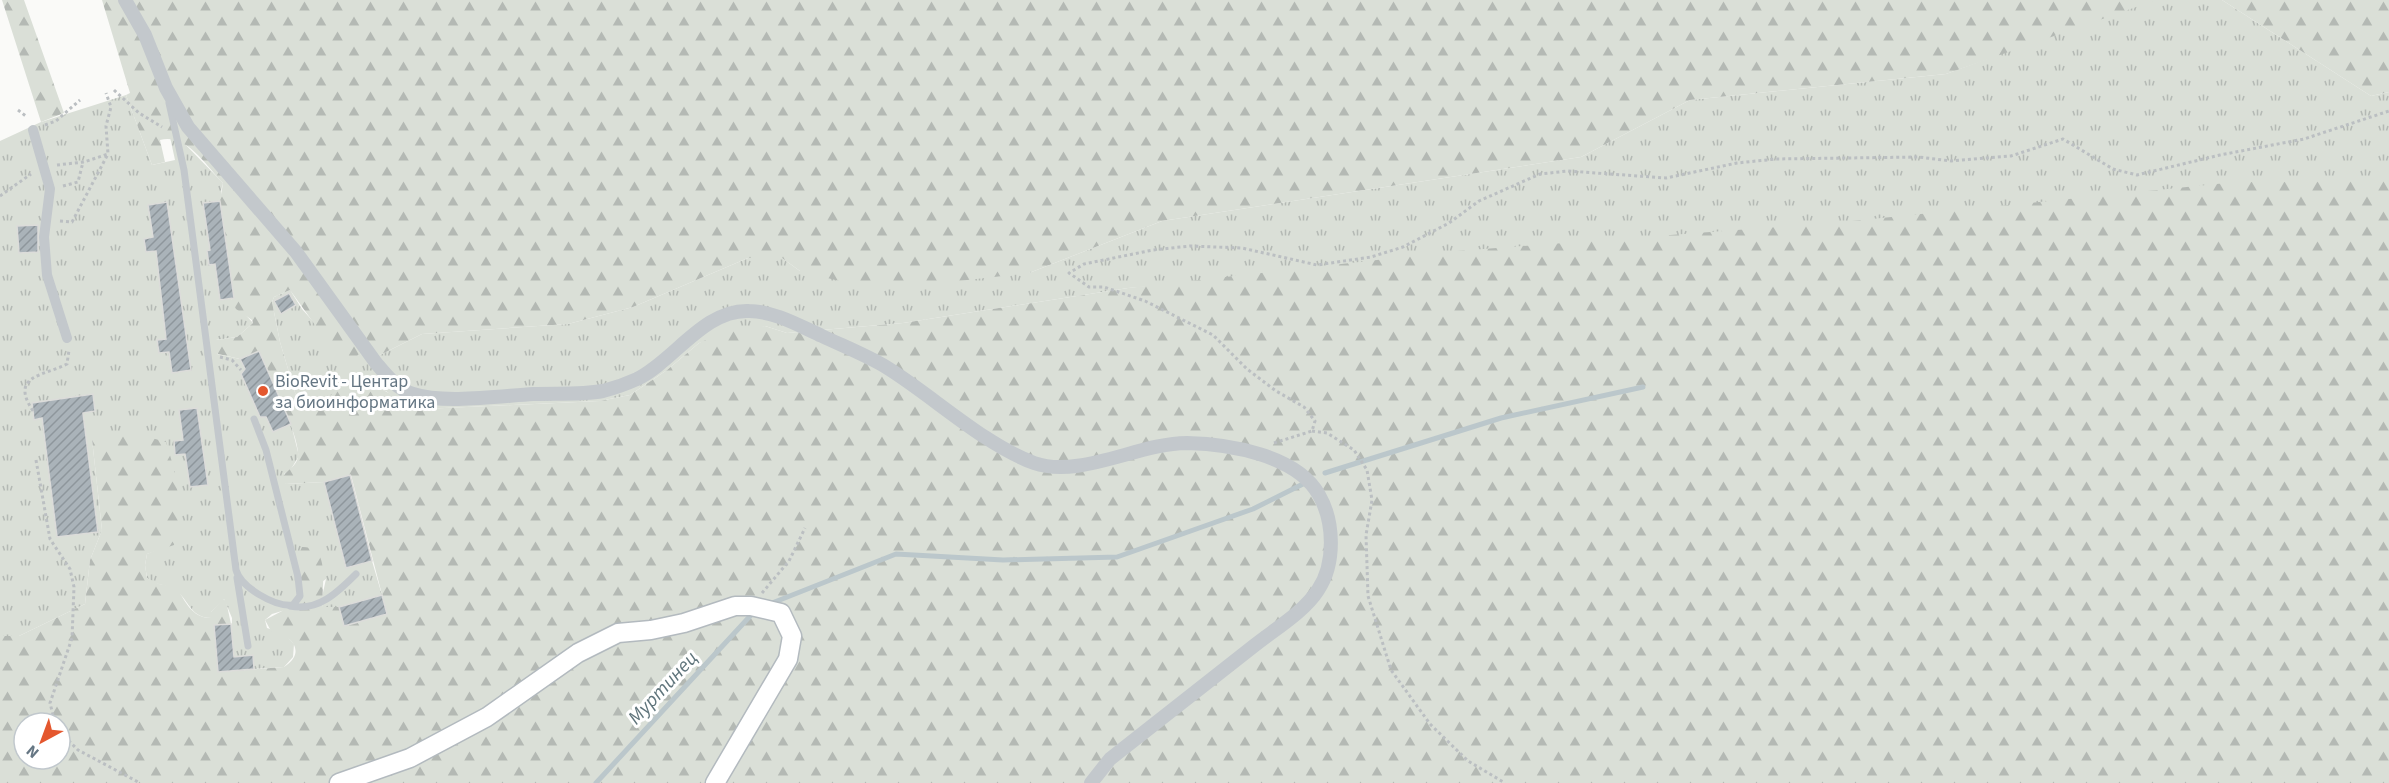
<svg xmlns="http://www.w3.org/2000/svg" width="2389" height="783" font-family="'Source Sans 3',sans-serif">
<defs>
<pattern id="grass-tufts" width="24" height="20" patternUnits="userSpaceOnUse" patternTransform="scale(1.5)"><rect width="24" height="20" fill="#dadfd7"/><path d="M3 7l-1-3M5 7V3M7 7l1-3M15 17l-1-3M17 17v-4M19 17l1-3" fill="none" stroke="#b4b9b4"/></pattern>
<pattern id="forest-firs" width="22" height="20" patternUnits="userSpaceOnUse" patternTransform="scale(1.5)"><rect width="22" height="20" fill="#dadfd7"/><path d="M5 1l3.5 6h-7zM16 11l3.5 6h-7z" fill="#b4b9b4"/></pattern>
<pattern id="building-hatch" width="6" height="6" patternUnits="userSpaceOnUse" patternTransform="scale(1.5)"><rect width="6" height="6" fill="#aab3b9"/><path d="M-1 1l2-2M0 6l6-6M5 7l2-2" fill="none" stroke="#8e969c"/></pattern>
</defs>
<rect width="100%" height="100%" fill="#fafaf8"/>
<path fill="url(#grass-tufts)" d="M 2147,0 L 2222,0 L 2371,96 L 2389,92 L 2389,185 L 1128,288 L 903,323 L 787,333 L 765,326 L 699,343 L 667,370 L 630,395 L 599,401 L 423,409 L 401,403 L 386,391 L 342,383 C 328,401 323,406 299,406 L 280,342 L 272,302 L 274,297 L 290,290 L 302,309 L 318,327 L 359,354 L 380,355 L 422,334 L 568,324 L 633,307 L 748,258 L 782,258 L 800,271 L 1029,273 L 1162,221 L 1581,157 L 1690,100 L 1946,74 Z
M 126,95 L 152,165 L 175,160 L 170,137 L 181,140 L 223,183 L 221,191 L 234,298 L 231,299 L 253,323 L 237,337 L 216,340 L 217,354 L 240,359 L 245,369 L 241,374 L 260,416 L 266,417 L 273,432 L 291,424 L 299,456 L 291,469 L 284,474 L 286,484 L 324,482 L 346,568 L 372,561 L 382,595 L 339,607 L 323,607 L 322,597 L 326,579 L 282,611 L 272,614 L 265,620 L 267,628 L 285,634 L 294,644 L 293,657 L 284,667 L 254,669 L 253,655 L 231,657 L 232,618 L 224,599 L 211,612 L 211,618 C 192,618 189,602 178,592 C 169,583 156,587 147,578 L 145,565 L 147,554 L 161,548 L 92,439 L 102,530 L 90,560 L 85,604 L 19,636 L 0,636 L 0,141 L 41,122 Z"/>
<path fill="url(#forest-firs)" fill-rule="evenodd" d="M 2,0 L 24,0 L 64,113 L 41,122 Z
M 102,0 L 2156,0 L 1946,74 L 1690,100 L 1581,157 L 1162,221 L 1029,273 L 923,285 L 851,284 L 800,271 L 782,258 L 748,258 L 633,307 L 568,324 L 422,334 L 380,355 L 359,354 L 355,358 L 342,356 L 333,350 L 290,290 L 274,297 L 272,302 L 280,342 L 299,406 C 320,406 329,400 342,383 C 355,385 372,384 385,391 C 401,399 402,405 423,409 L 599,401 L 630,395 L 667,370 L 699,343 L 721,333 L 742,327 L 765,326 L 787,333 L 903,323 L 1128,288 L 1457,251 L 1842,222 L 2236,182 L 2389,181 L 2389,783 L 0,783 L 0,636 L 19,636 L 85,604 L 90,560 L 102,530 L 92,439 C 118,436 141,434 166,442 C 178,480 183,506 174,545 L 147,554 L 145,565 L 147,578 L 159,584 L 176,587 C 185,600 191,618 211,618 L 211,612 L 223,599 L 226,601 L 231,624 L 214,626 L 219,672 L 284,667 C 307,653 292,634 271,631 L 265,620 L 282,611 L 284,605 L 298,602 L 295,563 L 302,547 C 333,546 320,589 323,607 L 339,607 L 344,626 L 387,614 L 351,475 L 324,482 L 286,484 L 282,479 C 285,470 296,468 298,457 C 301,439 268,371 259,351 L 240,359 L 214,353 L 212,344 L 216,340 L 237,337 L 253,323 L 252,320 L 236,309 L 231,299 L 234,298 L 220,201 L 223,183 C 206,166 187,133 160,140 L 165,162 L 152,165 L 126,95 L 130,93 ZM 24,723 L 60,723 L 60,759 L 24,759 Z
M 2222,0 L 2389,0 L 2389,92 L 2371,96 Z"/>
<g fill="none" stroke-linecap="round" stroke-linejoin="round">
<path stroke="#bbc7cb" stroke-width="5" d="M 1325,473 L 1501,418 L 1643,387
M 767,605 L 896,554 L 1003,560 L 1117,557 L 1253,509 L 1305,483
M 596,783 L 752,614"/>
</g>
<path fill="url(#building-hatch)" stroke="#dcdcda" stroke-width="1.5" d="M 220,201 L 234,298 L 220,300 L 215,264 L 209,265 L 207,251 L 210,250 L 203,203 Z
M 167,202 L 191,370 L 172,373 L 169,352 L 159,353 L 157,340 L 166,339 L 156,251 L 146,252 L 144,239 L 153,237 L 148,205 Z
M 38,225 L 38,252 L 19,253 L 17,226 Z
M 289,293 L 296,305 L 281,314 L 274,301 Z
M 259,351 L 291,424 L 273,432 L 266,417 L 260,417 L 241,374 L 245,369 L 240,359 Z
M 93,394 L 95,411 L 83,413 L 98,532 L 57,537 L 42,418 L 34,420 L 32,403 Z
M 197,408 L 208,485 L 190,487 L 185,454 L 175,455 L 174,441 L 183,440 L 179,410 Z
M 350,475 L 372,561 L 346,568 L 324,482 Z
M 382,595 L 387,614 L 344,626 L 339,607 Z
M 231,624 L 234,657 L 253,655 L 254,669 L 218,672 L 214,625 Z"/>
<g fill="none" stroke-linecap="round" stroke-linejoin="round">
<g stroke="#b3babf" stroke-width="21">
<path id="secondary" d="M 339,783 L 410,758 L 487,717 L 578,653 L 618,633 L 651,630 L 684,623 L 735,606 L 751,606 L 781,613 L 792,636 L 788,659 L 715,783"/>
</g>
<path stroke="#bbbfc2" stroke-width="3" stroke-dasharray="3 3" stroke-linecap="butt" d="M 114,90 L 139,113 L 162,127
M 18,110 L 27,117
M 45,125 L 56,121 L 80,100
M 57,165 L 84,162 L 108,154 L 106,126 L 111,107 L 106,93
M 63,186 L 78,182 L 83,162
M 0,196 L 31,174
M 60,221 L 72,222 L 108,154
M 220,357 L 232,360 L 241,370
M 33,411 C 9,375 44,376 67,364 L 69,350
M 1312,431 L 1327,433 L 1354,450 L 1367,470 L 1372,500 L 1366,535 L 1368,596 L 1391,670 L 1430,724 L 1468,761 L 1505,783
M 1274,443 L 1312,431 L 1315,421 L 1304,407 L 1276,391 L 1247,369 L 1213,335 L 1145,301 L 1104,287 L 1089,287 L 1069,273 L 1084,264 L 1153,250 L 1190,246 L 1242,248 L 1317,265 L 1371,257 L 1403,247 L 1449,223 L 1479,201 L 1540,174 L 1568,171 L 1666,178 L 1737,163 L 1776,159 L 1919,157 L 1951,161 L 2011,156 L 2063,139 L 2113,169 L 2137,175 L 2220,155 L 2304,139 L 2389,111
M 36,460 L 50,539 L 70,569 L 74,587 L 72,638 L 50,703 L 55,723
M 762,593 L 789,561 L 805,528
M 60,732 L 78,750 L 140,783"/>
<path stroke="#c3c8cc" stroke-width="7" d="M 169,103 L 184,170 L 236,570 C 241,587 274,607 293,605 L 300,596 L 298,577 L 266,450 L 254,419
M 237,578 L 248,646
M 290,606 C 318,612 338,592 356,574"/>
<path stroke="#c3c8cc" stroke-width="10" d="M 33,130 L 50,189 L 44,237 L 47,275 L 67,338"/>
<path stroke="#c3c8cc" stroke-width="14" d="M 125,0 L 145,35 L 166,88 L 188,127 L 296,252 L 376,363 C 387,376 397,389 413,394 C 443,404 500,396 533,394 C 556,393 580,395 603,391 C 615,388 626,384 637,379 C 674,361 704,309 749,311 C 774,311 800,326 822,336 C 843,346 866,355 886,367 C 933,396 983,444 1034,463 C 1080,479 1139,443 1187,443 C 1229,444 1297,455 1319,495 C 1334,521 1336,563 1318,590 C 1304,612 1275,629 1255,645 C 1206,683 1158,721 1110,759 L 1091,783"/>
<use href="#secondary" stroke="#fff" stroke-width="18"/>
</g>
<circle fill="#e4572e" stroke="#fff" stroke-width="2" cx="263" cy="391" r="6"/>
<g text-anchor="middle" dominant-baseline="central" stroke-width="6" stroke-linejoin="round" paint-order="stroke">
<g font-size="18" fill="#657683" stroke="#fff" text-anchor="start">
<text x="275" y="381">BioRevit - Центар<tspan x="275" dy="21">за биоинформатика</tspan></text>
</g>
<g font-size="20" font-style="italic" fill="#60757c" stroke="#fff">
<text transform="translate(663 688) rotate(-47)">Муртинец</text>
</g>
</g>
<g transform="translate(42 741) rotate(221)"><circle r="28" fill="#ffffff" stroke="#c1c8cd" stroke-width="1.5"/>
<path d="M0-4.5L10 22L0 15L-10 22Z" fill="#e4572e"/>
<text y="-9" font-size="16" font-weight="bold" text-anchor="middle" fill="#657683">N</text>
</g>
</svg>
